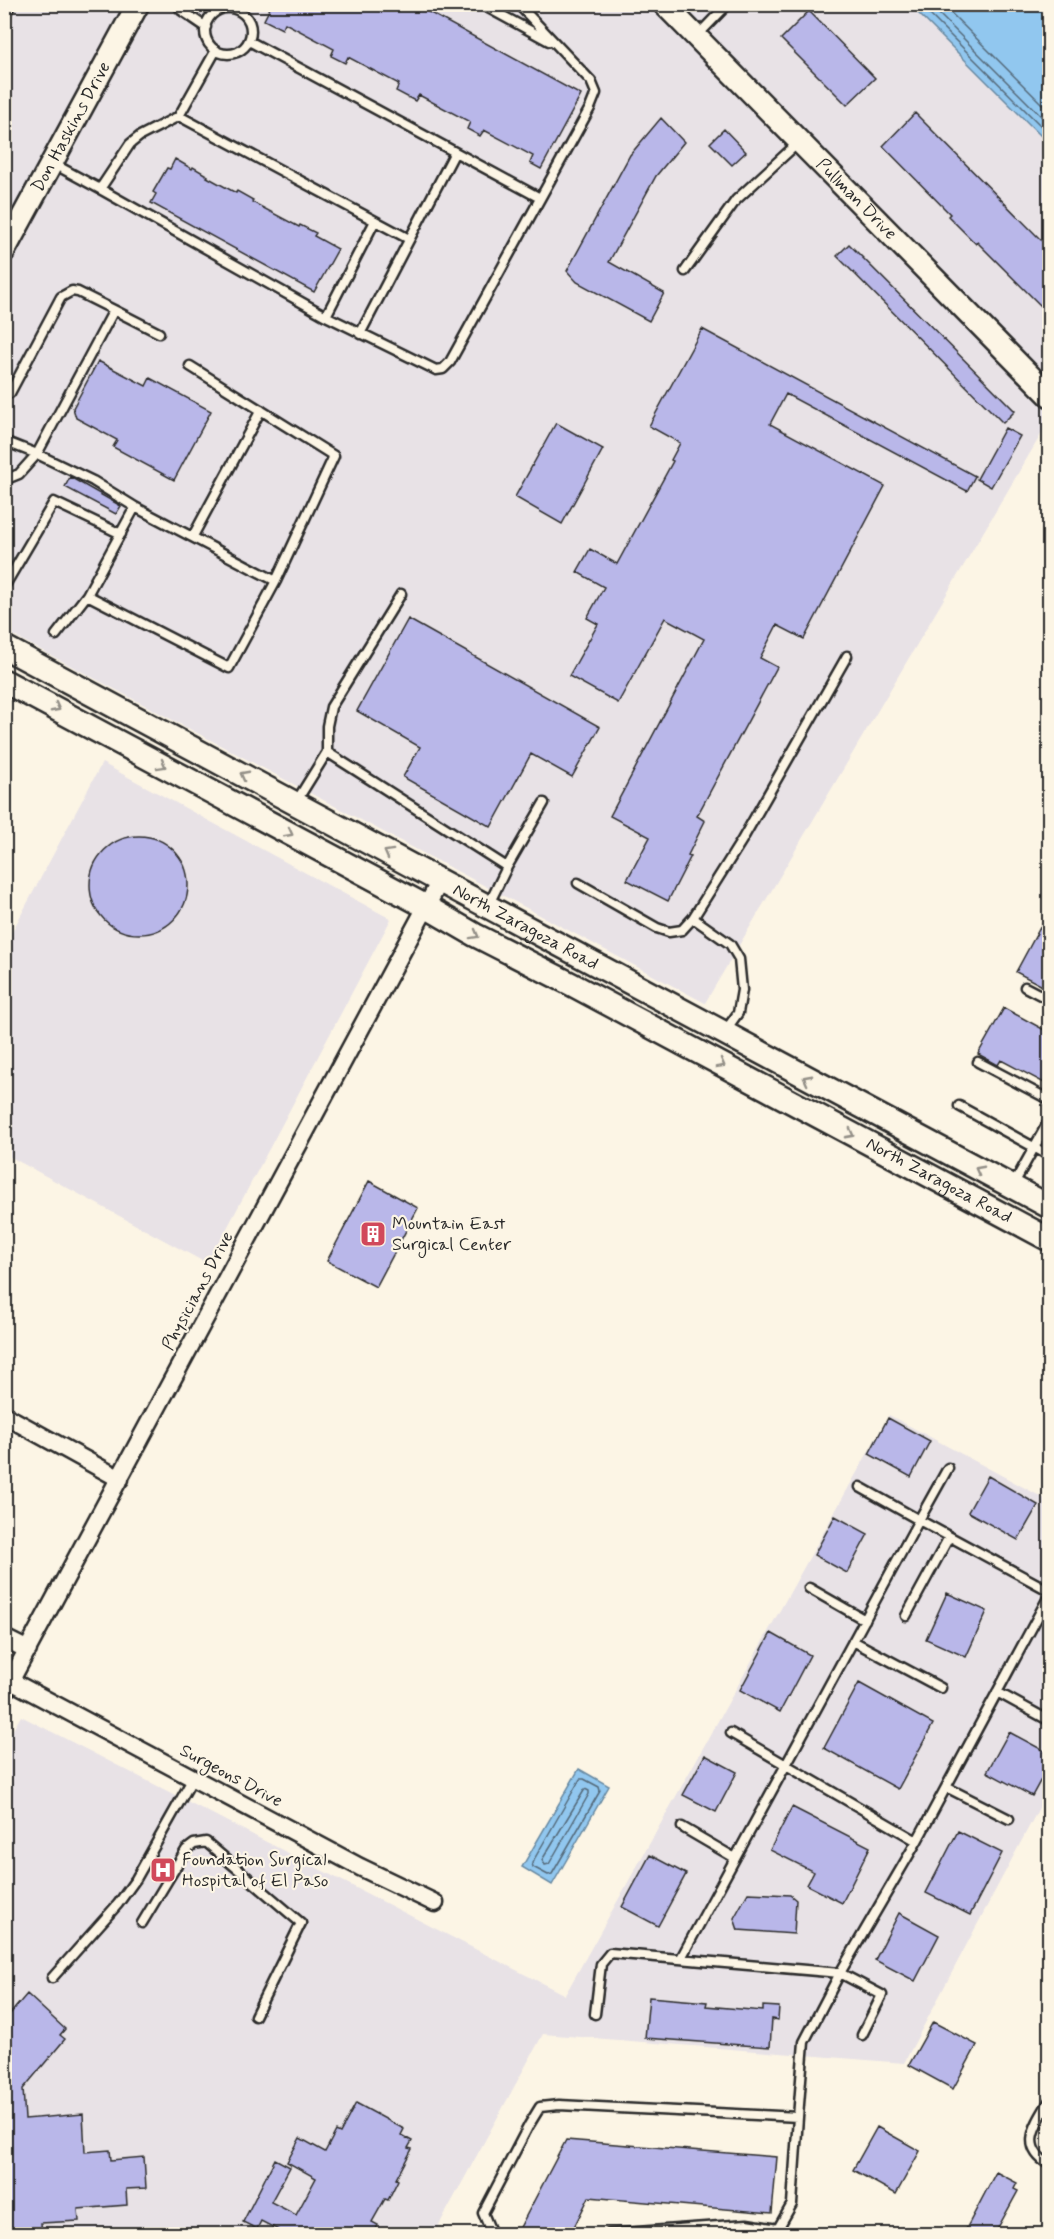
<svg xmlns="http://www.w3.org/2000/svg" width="1054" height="2239" font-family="Mynerve,sans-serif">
<rect width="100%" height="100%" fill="#fcf5e5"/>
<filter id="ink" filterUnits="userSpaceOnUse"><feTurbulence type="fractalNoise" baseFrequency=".0167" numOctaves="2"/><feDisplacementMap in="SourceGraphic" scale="12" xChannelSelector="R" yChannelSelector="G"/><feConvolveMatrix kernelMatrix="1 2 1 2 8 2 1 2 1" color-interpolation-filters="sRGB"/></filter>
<g filter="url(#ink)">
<path fill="#e8e2e6" d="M 4,5 L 1049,5 L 1049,421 L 705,1003 L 5,631 Z
M 102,763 L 391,919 L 208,1264 L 5,1154 L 5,945 Z
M 889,1415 L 1049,1501 L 1049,1789 L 904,2063 L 543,2034 L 434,2234 L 5,2234 L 4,1745 L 21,1716 L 565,1995 Z"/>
<path fill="#91c7ef" stroke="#6889a1" stroke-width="1.5" d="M 910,5 L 1049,5 L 1049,144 Z
M 579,1769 L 609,1786 L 552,1885 L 522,1867 Z"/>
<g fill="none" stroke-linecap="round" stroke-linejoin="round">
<path stroke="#546979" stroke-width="1.5" d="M 919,4 L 1050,135
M 929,4 L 1050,125
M 942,4 L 1050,112
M 580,1779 L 584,1779 L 599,1787 L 600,1791 L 552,1874 L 548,1875 L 533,1867 L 532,1863 Z
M 585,1789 L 589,1791 L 589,1794 L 549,1864 L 545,1865 L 542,1860 Z"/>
</g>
<path fill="#b9b7e9" stroke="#2b2b2b" stroke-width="1.5" d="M 272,4 L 414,4 L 581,95 L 541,169 L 530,163 L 533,156 L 484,130 L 480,136 L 467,129 L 470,122 L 419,95 L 415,101 L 396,91 L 399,84 L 348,57 L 345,63 L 331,56 L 334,49 L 285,23 L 282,29 L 264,20 Z
M 809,11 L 875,78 L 847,105 L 781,39 Z
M 915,113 L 1050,249 L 1050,315 L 977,242 L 976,244 L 948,216 L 950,214 L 883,146 Z
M 661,118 L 684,142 L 656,176 L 609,262 L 664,293 L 649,321 L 577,282 L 567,271 L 630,155 Z
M 724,129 L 746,152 L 732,165 L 710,143 Z
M 175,159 L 192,169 L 193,167 L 208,176 L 207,177 L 236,193 L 237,191 L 253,200 L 252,202 L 299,227 L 300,225 L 316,233 L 314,236 L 338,249 L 314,292 L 151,203 L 156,194 L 153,192 L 167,168 L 170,169 Z
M 849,244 L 1015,411 L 1003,423 L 837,256 Z
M 702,329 L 975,476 L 967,491 L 786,394 L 770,424 L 885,486 L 804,639 L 777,625 L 760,658 L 777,667 L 697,816 L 705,821 L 688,855 L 691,856 L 668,901 L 627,880 L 650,837 L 610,816 L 704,639 L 665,618 L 618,703 L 569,676 L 598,624 L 587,618 L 604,587 L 577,572 L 590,549 L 617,564 L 673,461 L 671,460 L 680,443 L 649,426 Z
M 98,361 L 146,386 L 150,378 L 211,411 L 174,480 L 113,447 L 117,440 L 76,418 L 73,408 Z
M 556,423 L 603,449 L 562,524 L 515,497 Z
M 1005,428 L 1020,436 L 991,487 L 977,479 Z
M 70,477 L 121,506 L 116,514 L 65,487 Z
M 408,619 L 600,727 L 572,777 L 531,754 L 491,827 L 403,777 L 420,747 L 357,711 Z
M90 885a49 49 0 1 1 98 0a49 49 0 1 1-98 0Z
M 1050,909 L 1050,990 L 1016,972 Z
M 1004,1008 L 1050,1033 L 1050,1086 L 1001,1060 L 998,1065 L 978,1054 Z
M 369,1181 L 418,1208 L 376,1287 L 327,1261 Z
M 888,1418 L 930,1441 L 911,1477 L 869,1454 Z
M 988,1476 L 1038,1505 L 1018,1540 L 968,1512 Z
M 835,1516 L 868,1534 L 847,1573 L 814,1555 Z
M 947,1593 L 987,1611 L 966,1657 L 926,1639 Z
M 771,1633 L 810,1655 L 780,1712 L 740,1690 Z
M 859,1683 L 933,1724 L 898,1789 L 824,1748 Z
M 1009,1732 L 1050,1754 L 1050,1763 L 1032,1796 L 987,1772 Z
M 705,1755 L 737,1772 L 716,1812 L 683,1795 Z
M 792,1807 L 870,1847 L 842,1903 L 807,1885 L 814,1872 L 770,1850 Z
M 958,1831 L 1002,1853 L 970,1915 L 926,1893 Z
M 650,1855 L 686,1874 L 658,1926 L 622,1907 Z
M 748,1893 L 790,1895 L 796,1900 L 794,1934 L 738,1930 L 734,1918 Z
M 899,1913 L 939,1935 L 915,1981 L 875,1960 Z
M 27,1994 L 65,2029 L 60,2035 L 65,2039 L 23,2089 L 25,2119 L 83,2114 L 85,2152 L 110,2150 L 111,2160 L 144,2157 L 146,2188 L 126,2189 L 127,2205 L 78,2209 L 79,2221 L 41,2223 L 42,2235 L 10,2235 L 10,2229 L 4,2230 L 4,2021 Z
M 649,1997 L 707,2002 L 706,2006 L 763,2011 L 763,2006 L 779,2007 L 778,2020 L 772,2019 L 770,2047 L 645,2038 Z
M 933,2022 L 977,2045 L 953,2089 L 909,2065 Z
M 356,2103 L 404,2129 L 401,2135 L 412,2141 L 408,2148 L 412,2149 L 396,2179 L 398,2180 L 388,2200 L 385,2199 L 372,2222 L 378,2225 L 373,2235 L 288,2235 L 261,2221 L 257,2229 L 243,2222 L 275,2159 L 290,2167 L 271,2202 L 296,2215 L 316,2178 L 287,2162 L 300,2138 L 325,2152 L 336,2131 L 340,2133 Z
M 877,2127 L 920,2151 L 896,2194 L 853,2170 Z
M 566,2140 L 777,2157 L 772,2213 L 589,2197 L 570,2235 L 516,2235 Z
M 996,2172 L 1017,2183 L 1014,2189 L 1018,2191 L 994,2235 L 963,2235 Z"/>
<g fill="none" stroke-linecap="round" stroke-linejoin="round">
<g stroke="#2b2b2b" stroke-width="13">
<path id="service" d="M 177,4 L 181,10 L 206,27
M 203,4 L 215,12
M 481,4 L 549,41
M205 31a23 23 0 1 1 46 0a23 23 0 1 1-46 0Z
M 4,16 L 11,4
M 697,36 L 728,4
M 249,41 L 455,152 L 360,334
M 216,50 L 179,116 L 140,136 L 130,144 L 100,189 L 326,316 L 436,370 L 443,369 L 450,362 L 590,108 L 596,93 L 591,81 L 518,4
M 179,116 L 409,239
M 455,152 L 540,198
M 52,163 L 100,189
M 685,271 L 736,200 L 799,142
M 114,310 L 159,333
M 326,316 L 375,221
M 4,441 L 37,454 L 114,310 L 78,292 L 72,291 L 61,297 L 10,393
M 4,480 L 19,474 L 37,454 L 93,481 L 135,507 L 276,581 L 334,456 L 190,366
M 193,536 L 261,410
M 4,587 L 54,502 L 121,534
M 87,595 L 229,668 L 276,581
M 56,635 L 87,595 L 135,507
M 327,752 L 507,867
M 296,802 L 327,752 L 327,726 L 331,707 L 401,594
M 578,883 L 657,928 L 669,932 L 682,930 L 693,918
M 488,906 L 507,867 L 544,803
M 1025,987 L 1050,1000
M 723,1034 L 738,1013 L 742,990 L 739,959 L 730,944 L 693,918 L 742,840 L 847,656
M 978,1062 L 1050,1100
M 959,1106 L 1050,1156
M 1012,1187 L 1050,1119
M 860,1487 L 919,1520 L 948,1468
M 809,1588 L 865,1620
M 906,1616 L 949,1537
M 853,1641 L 941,1688
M 997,1692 L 1050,1721
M 731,1733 L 917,1841
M 946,1787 L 1009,1819
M 682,1827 L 735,1858
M 142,1923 L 186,1850 L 194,1844 L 206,1842 L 301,1923 L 255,2016
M 681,1958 L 919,1520 L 1050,1591
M 52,1978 L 118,1904 L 136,1879 L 193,1778
M 595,2014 L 601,1964 L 610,1953 L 840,1973 L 882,1995 L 862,2035
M 1050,2100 C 1036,2124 1018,2147 1050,2165
M 798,2117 L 804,2042 L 840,1973 L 917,1841 L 1050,1594
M 492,2234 L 483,2213 L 529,2125 L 540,2107 L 559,2105 L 798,2117 L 792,2204 L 775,2234
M 609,2234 L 747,2224 L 778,2229"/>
</g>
<g stroke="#2b2b2b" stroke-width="21">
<path id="minor" d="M 4,1415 L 120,1479
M 4,1638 L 28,1650
M 11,1681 L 360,1867 L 435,1903
M 4,1693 L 440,881"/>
</g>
<g stroke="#2b2b2b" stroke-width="26">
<g id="tertiary">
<path id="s1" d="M 664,4 L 1050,396"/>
<path id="s2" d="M 4,251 L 138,4"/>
</g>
</g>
<g stroke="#2b2b2b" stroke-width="27">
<g id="secondary">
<path id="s3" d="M 4,647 C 353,833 700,1023 1050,1207"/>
<path id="s4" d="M 4,681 L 425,906 L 475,935 L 571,984 L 1050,1240"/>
</g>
</g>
<use href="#service" stroke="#fcf5e5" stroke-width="8"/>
<use href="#minor" stroke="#fcf5e5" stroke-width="16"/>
<use href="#tertiary" stroke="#fcf5e5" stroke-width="21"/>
<use href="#secondary" stroke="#fcf5e5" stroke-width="22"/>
</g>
<defs><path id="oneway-chevron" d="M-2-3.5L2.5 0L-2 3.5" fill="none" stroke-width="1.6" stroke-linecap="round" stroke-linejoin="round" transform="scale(1.5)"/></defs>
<g stroke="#949088">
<use href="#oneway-chevron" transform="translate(56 708) rotate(28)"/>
<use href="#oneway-chevron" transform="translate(162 765) rotate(29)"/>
<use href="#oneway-chevron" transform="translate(244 775) rotate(-152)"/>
<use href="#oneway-chevron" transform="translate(289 833) rotate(28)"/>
<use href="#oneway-chevron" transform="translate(388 853) rotate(-151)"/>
<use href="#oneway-chevron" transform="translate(475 935) rotate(29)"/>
<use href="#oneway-chevron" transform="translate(721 1064) rotate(29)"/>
<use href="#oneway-chevron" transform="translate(807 1079) rotate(-152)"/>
<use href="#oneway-chevron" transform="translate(850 1134) rotate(28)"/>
<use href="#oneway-chevron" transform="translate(979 1170) rotate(-152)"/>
</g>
</g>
<defs>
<g id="building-square" transform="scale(1.35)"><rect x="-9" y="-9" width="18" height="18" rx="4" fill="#d1495b" stroke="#fcf5e5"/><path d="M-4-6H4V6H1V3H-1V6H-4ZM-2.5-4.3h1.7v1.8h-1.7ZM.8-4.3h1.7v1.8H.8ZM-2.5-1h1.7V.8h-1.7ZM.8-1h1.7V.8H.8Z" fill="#fff"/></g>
<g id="hospital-square" transform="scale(1.35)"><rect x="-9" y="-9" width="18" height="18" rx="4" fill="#d1495b" stroke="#fcf5e5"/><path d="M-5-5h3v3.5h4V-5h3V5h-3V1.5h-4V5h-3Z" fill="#fff"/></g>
</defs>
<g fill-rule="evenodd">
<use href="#building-square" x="373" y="1234"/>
<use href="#hospital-square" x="163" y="1870"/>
</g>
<g text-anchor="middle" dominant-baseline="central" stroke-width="4.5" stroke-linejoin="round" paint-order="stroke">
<g font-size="18" fill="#2b2b2b" stroke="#fcf5e5">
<text stroke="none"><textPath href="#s2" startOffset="141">Don Haskins Drive</textPath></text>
<text stroke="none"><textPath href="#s1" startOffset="274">Pullman Drive</textPath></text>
<text stroke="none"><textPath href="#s3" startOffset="592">North Zaragoza Road</textPath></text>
<text stroke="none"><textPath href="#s4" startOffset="1060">North Zaragoza Road</textPath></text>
<text transform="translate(198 1291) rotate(-62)">Physicians Drive</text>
<text transform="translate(231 1776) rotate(28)">Surgeons Drive</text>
</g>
<g font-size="18" fill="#2b2b2b" stroke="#fcf5e5" text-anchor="start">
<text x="392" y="1224">Mountain East<tspan x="392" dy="21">Surgical Center</tspan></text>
<text x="182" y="1860">Foundation Surgical<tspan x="182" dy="21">Hospital of El Paso</tspan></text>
</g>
</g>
<rect width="1054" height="2239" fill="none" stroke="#fcf5e5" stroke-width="24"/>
<rect x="12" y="12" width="1030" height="2215" fill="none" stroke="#2b2b2b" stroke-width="2" filter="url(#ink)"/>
</svg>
